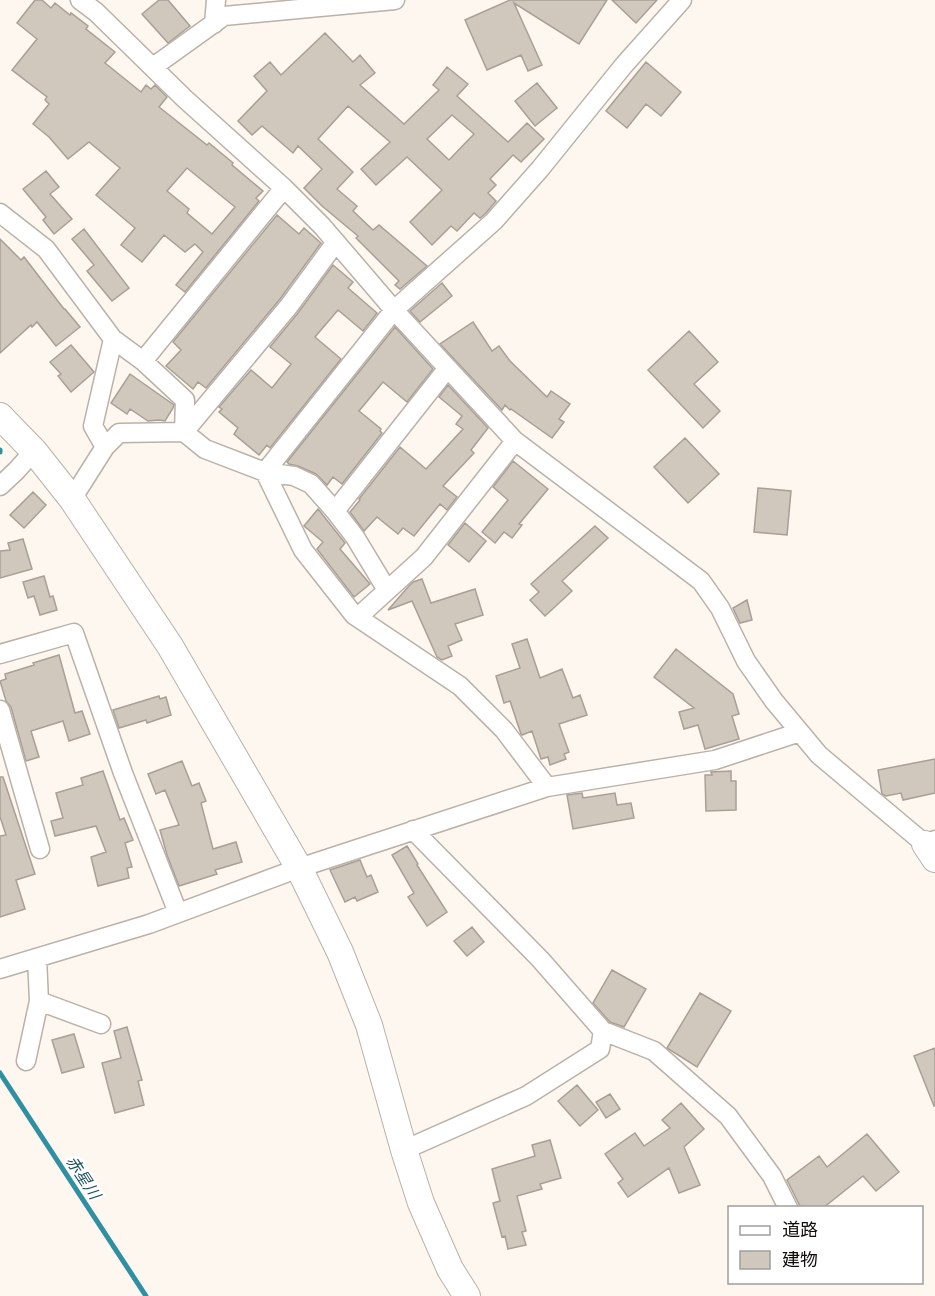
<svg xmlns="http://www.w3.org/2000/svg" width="935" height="1296" font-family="'Playfair Display','Noto Sans JP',serif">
<rect width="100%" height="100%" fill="#fef7ef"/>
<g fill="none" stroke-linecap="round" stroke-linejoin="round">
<path stroke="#2e90a2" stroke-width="5" d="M 0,450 L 0,452
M 0,1073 L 146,1296"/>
</g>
<path fill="#d0c7bd" stroke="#a8a096" stroke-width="1.5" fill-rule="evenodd" d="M 35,0 L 42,0 L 51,8 L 55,3 L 70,15 L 71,13 L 88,26 L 86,29 L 115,52 L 105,63 L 141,92 L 146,85 L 151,89 L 155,85 L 167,97 L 159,107 L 207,145 L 209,143 L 233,163 L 232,165 L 263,191 L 256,198 L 259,201 L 185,292 L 176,285 L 203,252 L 195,244 L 185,252 L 164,235 L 142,262 L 121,245 L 135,228 L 96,195 L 120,168 L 89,142 L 68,159 L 49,137 L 33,124 L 49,104 L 45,100 L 47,97 L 12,70 L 37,39 L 17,23 ZM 187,168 L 235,207 L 212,234 L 187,213 L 189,209 L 167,191 Z
M 159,0 L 168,0 L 190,26 L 168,43 L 142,14 Z
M 510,0 L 607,0 L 579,44 L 514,3 L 542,65 L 528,71 L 521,55 L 487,70 L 465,20 Z
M 612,0 L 657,0 L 636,23 Z
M 325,33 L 353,62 L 360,55 L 375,73 L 360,85 L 404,124 L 439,90 L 433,85 L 447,67 L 468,84 L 457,96 L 508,142 L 527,123 L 544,139 L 521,162 L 513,155 L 490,179 L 496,185 L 488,193 L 496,201 L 486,213 L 480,218 L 474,213 L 457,231 L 451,226 L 432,245 L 410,222 L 442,190 L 407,157 L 376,185 L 361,169 L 390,142 L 348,106 L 318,139 L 353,172 L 337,189 L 357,206 L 353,211 L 373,230 L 379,225 L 427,266 L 400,289 L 395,285 L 399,281 L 356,238 L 358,236 L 322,206 L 304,188 L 322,169 L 298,146 L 293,153 L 262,126 L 252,135 L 238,121 L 267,91 L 254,76 L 270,62 L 281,75 ZM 452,115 L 474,134 L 449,160 L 427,139 Z
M 646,62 L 681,92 L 661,116 L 646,104 L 627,128 L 606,111 Z
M 537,83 L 557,108 L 535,126 L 515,101 Z
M 46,171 L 59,187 L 50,194 L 72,219 L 54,234 L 43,220 L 46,217 L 23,189 Z
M 277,215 L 299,234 L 304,228 L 321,243 L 280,299 L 206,388 L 198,382 L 193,389 L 166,366 L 181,350 L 173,342 Z
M 84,229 L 129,288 L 112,301 L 87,271 L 94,265 L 72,239 Z
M 0,239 L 21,260 L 24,257 L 64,309 L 65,309 L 80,327 L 56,346 L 37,322 L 32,327 L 31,325 L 0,353 Z
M 333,265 L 353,282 L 348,288 L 377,313 L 363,331 L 338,310 L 315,337 L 341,359 L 270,448 L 267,445 L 259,455 L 234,434 L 238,428 L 219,412 L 222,409 L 219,407 L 251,370 L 272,388 L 291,364 L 270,347 L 298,313 Z
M 442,283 L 452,296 L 420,322 L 410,311 Z
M 473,322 L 492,351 L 499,346 L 510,361 L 547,397 L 551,391 L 570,404 L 559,419 L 564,422 L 552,438 L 511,409 L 510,410 L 505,405 L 502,410 L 440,344 Z
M 395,327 L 433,369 L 407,402 L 383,382 L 359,411 L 381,429 L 380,431 L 382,433 L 342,484 L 333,477 L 327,485 L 316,474 L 298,466 L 289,464 L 287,462 Z
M 689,331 L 718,362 L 694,384 L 720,411 L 703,428 L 648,370 Z
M 71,345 L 94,372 L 71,392 L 58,376 L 61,374 L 50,362 Z
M 130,374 L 174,405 L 173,408 L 165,421 L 159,420 L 148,421 L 130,409 L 127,414 L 111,403 Z
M 448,385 L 488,428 L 471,450 L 474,453 L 443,486 L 457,497 L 447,510 L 440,504 L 414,536 L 403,528 L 398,534 L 377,517 L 364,531 L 350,512 L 360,500 L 359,499 L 400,447 L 426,469 L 463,429 L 456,424 L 462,416 L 439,397 Z
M 685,438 L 719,474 L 688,503 L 654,467 Z
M 513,461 L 548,489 L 519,524 L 522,525 L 512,538 L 504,532 L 495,543 L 482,532 L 508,500 L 493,487 Z
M 758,488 L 791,491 L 787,535 L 754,532 Z
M 33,492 L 46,505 L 24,528 L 10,515 Z
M 318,509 L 345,543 L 340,549 L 370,584 L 354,597 L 317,549 L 323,542 L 304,526 Z
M 465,523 L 486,541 L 469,562 L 448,545 Z
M 595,526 L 608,538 L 562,581 L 572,591 L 545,616 L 530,600 L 539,592 L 531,584 Z
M 23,539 L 32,569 L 0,578 L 0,551 L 10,550 L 8,543 Z
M 44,576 L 50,597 L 53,596 L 57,610 L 40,615 L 34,596 L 28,598 L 23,582 Z
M 422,579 L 431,603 L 475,589 L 483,615 L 455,624 L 462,640 L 448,646 L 452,656 L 442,660 L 437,657 L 412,601 L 388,610 L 408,587 L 413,582 Z
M 747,600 L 752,620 L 740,623 L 733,608 Z
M 527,639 L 540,678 L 562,669 L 573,698 L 580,695 L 587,715 L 559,724 L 569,752 L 564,754 L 566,759 L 550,765 L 548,757 L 541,759 L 532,731 L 522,735 L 521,734 L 510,701 L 504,703 L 496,676 L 520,668 L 512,644 Z
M 676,649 L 733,694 L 739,714 L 732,716 L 739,739 L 705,749 L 698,725 L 684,729 L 679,712 L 694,708 L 654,677 Z
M 59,655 L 75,713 L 82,711 L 90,734 L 69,741 L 63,721 L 31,731 L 39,757 L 26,761 L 11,707 L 6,701 L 0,681 L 6,679 L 5,674 L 34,665 L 33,663 Z
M 159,696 L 160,699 L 166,697 L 171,715 L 147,723 L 146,720 L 119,728 L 113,710 Z
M 935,759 L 935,793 L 903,800 L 901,793 L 886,796 L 882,794 L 878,770 Z
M 182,761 L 192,786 L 199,783 L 206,801 L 201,803 L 213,849 L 236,842 L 242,862 L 215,870 L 217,874 L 179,886 L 167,855 L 160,830 L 179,825 L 165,790 L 156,794 L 148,774 Z
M 103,771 L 120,820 L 124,818 L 133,840 L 125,843 L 132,867 L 127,868 L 129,878 L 98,886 L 91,857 L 106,852 L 96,826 L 55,836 L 51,821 L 63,818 L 56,793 L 83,785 L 81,778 Z
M 731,771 L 731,781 L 736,781 L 736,810 L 706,811 L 705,775 L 712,775 L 711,772 Z
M 0,777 L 3,777 L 35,874 L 16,880 L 25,909 L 0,917 L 0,836 L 6,835 L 0,817 Z
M 582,793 L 583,798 L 615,793 L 617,805 L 631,803 L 634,818 L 573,829 L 567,795 Z
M 407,846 L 418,864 L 417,865 L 447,912 L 427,926 L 408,897 L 414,893 L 392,855 Z
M 360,860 L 367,877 L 371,875 L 378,892 L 357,901 L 355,897 L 345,902 L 330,870 Z
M 472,927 L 484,942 L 467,956 L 454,941 Z
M 612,970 L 646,989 L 624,1027 L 610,1022 L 593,1003 Z
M 700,993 L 731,1011 L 697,1067 L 667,1048 Z
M 127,1027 L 142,1080 L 138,1081 L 144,1105 L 115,1113 L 102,1063 L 121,1058 L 114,1031 Z
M 74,1034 L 84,1067 L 62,1073 L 52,1040 Z
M 935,1048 L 935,1106 L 934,1106 L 914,1056 Z
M 577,1085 L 598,1110 L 580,1126 L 558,1101 Z
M 610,1094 L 620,1109 L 606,1118 L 596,1102 Z
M 681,1103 L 704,1129 L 684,1147 L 700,1185 L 679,1193 L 669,1168 L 628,1197 L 618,1183 L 623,1179 L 605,1154 L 635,1133 L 644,1146 L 670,1128 L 662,1120 Z
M 867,1134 L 899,1172 L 876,1191 L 863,1176 L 823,1208 L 801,1208 L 787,1180 L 819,1156 L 827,1167 Z
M 550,1140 L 561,1178 L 540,1184 L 542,1189 L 517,1196 L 526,1231 L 522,1232 L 526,1245 L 508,1249 L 505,1236 L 502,1237 L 493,1203 L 500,1201 L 492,1169 L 535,1156 L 532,1145 Z"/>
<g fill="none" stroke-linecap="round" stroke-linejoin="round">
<g stroke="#bab1a8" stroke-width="21">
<path id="street" d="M 80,0 L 96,12 L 185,99 L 284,188 L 322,226 L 394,310 L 515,441 L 701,581 L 720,608 L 746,661 L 774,701 L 819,755 L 925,844 L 935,840
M 214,24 L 216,0
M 153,67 L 224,16 L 395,0
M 0,213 L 46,249 L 113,339 L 93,426 L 105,447
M 113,339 L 143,361 L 185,400 L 184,432
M 143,361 L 284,188
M 184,432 L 289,306 L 336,242
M 0,486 L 16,471 L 34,451
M 72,499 L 105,447 L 119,433 L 184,432 L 205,449 L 265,472 L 303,550 L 354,615 L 460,686 L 504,730 L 547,787
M 335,511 L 447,369
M 387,590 L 355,537 L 335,511 L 311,484 L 294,476 L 265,472 L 394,310 L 494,221 L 540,169 L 624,65 L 682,0
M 358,617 L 424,557 L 515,441
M 0,654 L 74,633 L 123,773 L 178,913
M 0,710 L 40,849
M 37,958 L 39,1001 L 101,1024
M 0,969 L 149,924 L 299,868 L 547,787 L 715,760 L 800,732
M 603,1031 L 654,1051 L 728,1116 L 772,1176 L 788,1208
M 26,1061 L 39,1001
M 404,1150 L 526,1096 L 600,1049 L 603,1031 L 540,959 L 413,830"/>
</g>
<g stroke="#bab1a8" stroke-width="28">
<path id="secondary" d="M 0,416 L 34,451 L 72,499 L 170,646 L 299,868 L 340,952 L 369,1025 L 404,1150 L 421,1203 L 450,1269 L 467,1296
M 925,844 L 935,859"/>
</g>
<use href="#street" stroke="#fff" stroke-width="18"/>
<use href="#secondary" stroke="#fff" stroke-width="26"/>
</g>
<g text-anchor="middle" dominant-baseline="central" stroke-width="5" stroke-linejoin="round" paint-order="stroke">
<g font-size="16" font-style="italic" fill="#18525d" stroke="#fff">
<text transform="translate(84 1177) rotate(57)">赤星川</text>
</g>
</g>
<rect x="728" y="1206" width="195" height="78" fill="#ffffff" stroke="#9f9e9d" stroke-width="1.5"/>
<rect x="740" y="1226" width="30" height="9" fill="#ffffff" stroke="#9f9e9d" stroke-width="1.5"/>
<text x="782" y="1236" font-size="18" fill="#0f0c09">道路</text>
<rect x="740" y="1251" width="30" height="18" fill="#d0c7bd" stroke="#9f9e9d" stroke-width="1.5"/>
<text x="782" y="1266" font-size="18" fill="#0f0c09">建物</text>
</svg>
